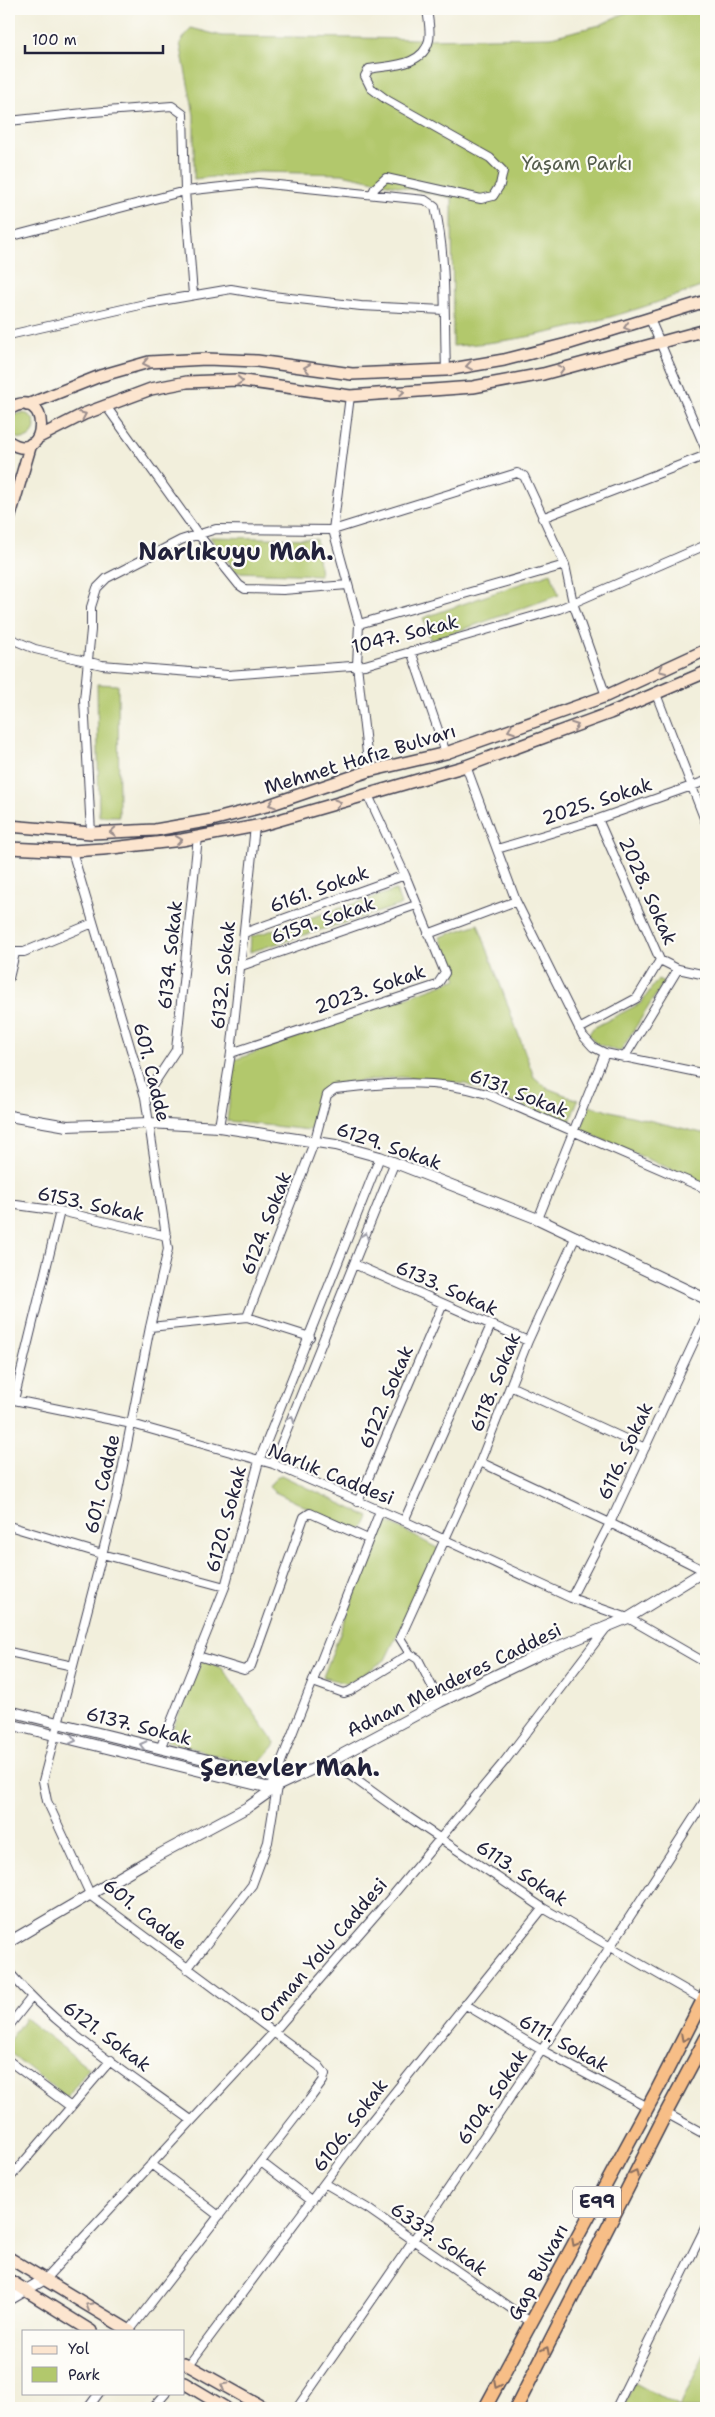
<svg xmlns="http://www.w3.org/2000/svg" width="715" height="2417" font-family="'Shantell Sans',sans-serif">
<rect width="100%" height="100%" fill="#fdfcf7"/>
<filter id="ink" filterUnits="userSpaceOnUse"><feTurbulence type="fractalNoise" baseFrequency=".02" numOctaves="2"/><feDisplacementMap in="SourceGraphic" scale="10" xChannelSelector="R" yChannelSelector="G"/><feConvolveMatrix kernelMatrix="1 2 1 2 8 2 1 2 1" color-interpolation-filters="sRGB"/></filter>
<filter id="wash" filterUnits="userSpaceOnUse"><feTurbulence type="fractalNoise" baseFrequency=".0096" numOctaves="4" result="noise"/><feDisplacementMap in="SourceGraphic" scale="20" xChannelSelector="R" yChannelSelector="G"/><feGaussianBlur stdDeviation="1.12" result="paint"/><feColorMatrix in="noise" values="0 0 0 0 0 0 0 0 0 0 0 0 0 0 0 0 0 1.4 0 .05"/><feComposite in="paint" operator="in"/></filter>
<g filter="url(#wash)">
<rect width="100%" height="100%" fill="#f2efdc"/>
<path fill="#b2c86c" stroke="#6a7554" d="M 633,9 L 706,9 L 706,285 C 626,315 539,341 453,346 L 452,198 L 342,174 L 260,172 L 194,179 L 194,115 L 180,43 L 191,28 L 222,36 L 421,39 L 551,37 L 600,25 Z
M9 426a13 13 0 1 1 26 0a13 13 0 1 1-26 0Z
M 210,537 L 316,539 L 320,575 L 236,572 Z
M 551,573 L 559,595 L 431,641 L 423,618 Z
M 97,684 L 118,685 L 119,816 L 99,816 Z
M 396,890 L 401,905 L 250,952 L 251,937 Z
M 478,924 L 534,1077 L 547,1088 L 578,1100 L 569,1124 L 465,1084 L 401,1077 L 340,1083 L 324,1089 L 310,1130 L 227,1121 L 234,1060 L 457,979 L 440,937 Z
M 658,979 L 664,982 L 620,1052 L 595,1043 L 589,1034 L 593,1028 L 641,1003 Z
M 590,1106 L 706,1134 L 706,1184 L 580,1130 Z
M 281,1475 L 369,1517 C 365,1527 363,1530 352,1529 L 273,1491 L 269,1487 L 276,1477 Z
M 384,1520 L 439,1549 L 385,1660 L 348,1684 L 323,1677 Z
M 202,1660 L 222,1668 L 276,1744 L 256,1767 L 167,1741 Z
M 25,2018 L 89,2068 L 67,2098 L 9,2052 L 9,2041 Z
M 706,2350 L 706,2408 L 623,2408 L 635,2383 L 680,2407 Z"/>
</g>
<g filter="url(#ink)">
<g fill="none" stroke-linecap="round" stroke-linejoin="round">
<g stroke="#414153" stroke-width="10">
<path id="minor" d="M 9,121 L 93,112 L 172,106 L 183,114 L 185,191 L 193,295
M 372,194 L 375,188 L 386,178 L 481,199 L 493,196 L 500,185 L 503,171 L 490,158 L 387,100 L 371,88 L 365,76 L 369,69 C 389,65 423,67 429,40 C 431,31 428,18 427,9
M 9,237 L 185,191 L 258,183 L 425,200 L 435,207 C 447,259 444,316 446,370
M 650,319 L 706,450
M 9,335 L 149,303 L 231,289 L 272,296 L 361,306 L 444,310
M 350,396 L 333,530 L 359,624 L 357,665 L 369,771
M 106,406 L 198,534 L 239,585 L 245,589 L 283,590 L 348,585
M 542,518 L 704,456 L 706,450
M 359,624 L 565,565 L 573,603 L 606,696
M 9,638 L 35,649 L 102,665 L 228,675 L 365,665 L 559,609 L 706,545
M 411,651 L 446,753
M 656,694 L 706,823
M 466,766 L 516,901 L 583,1036 L 593,1047 L 605,1053 L 706,1074
M 598,819 L 660,960 L 678,969 L 706,975
M 91,833 L 84,700 L 91,630 L 91,607 L 97,588 L 107,578 L 181,540 L 216,529 L 333,530 L 517,473 L 524,476 L 565,565
M 497,849 L 598,819 L 706,781
M 72,851 L 145,1097 L 168,1249 L 150,1327 L 116,1501 L 43,1781 L 47,1801 L 91,1896 L 319,2066 L 325,2074 L 323,2081 L 309,2100 L 130,2330
M 244,933 L 405,875
M 428,934 L 516,901
M 9,952 L 24,952 L 93,923
M 241,966 L 416,905
M 9,978 L 15,953
M 579,1029 L 637,998 L 660,960
M 231,1053 L 437,985 L 445,973 L 405,875 L 368,795
M 624,1058 L 678,969
M 145,1097 L 176,1050 L 198,837
M 219,1127 L 231,1053 L 255,826
M 9,1204 L 60,1211 L 167,1236
M 538,1219 L 605,1053
M 354,1264 L 528,1341
M 247,1317 L 315,1140 L 327,1095 L 335,1089 C 387,1083 436,1078 487,1094 L 706,1189
M 150,1327 L 247,1317 L 310,1337
M 510,1386 L 645,1448
M 9,1399 L 132,1424 L 273,1464 L 404,1521 L 571,1598 L 628,1618 L 706,1663
M 14,1400 L 60,1211
M 480,1462 L 610,1523 L 705,1571
M 273,1464 L 394,1164
M 358,1502 L 443,1304
M 404,1521 L 491,1325
M 9,1526 L 102,1554 L 225,1587
M 571,1598 L 610,1523 L 706,1316
M 9,1652 L 73,1666
M 410,1654 L 400,1638 L 480,1462 L 528,1341 L 576,1236
M 198,1656 L 244,1670 L 251,1666 L 304,1517 L 310,1513 L 368,1539
M 313,1682 L 344,1693 L 350,1691 L 410,1654 L 418,1659 L 440,1702
M 160,1749 L 225,1587 L 259,1461 L 380,1157
M 330,1761 L 395,1808 L 543,1908 L 703,2000
M 187,1969 L 252,1885 L 268,1842 L 281,1762 L 380,1511
M 9,1972 C 59,2031 129,2074 191,2120
M 466,2005 L 543,2051 L 648,2107
M 9,2026 L 31,1998
M 9,2061 L 71,2107
M 666,2113 L 706,2135
M 261,2162 L 312,2201
M 151,2164 L 219,2216
M 9,2179 L 111,2060
M 326,2184 L 367,2208 L 532,2323
M 45,2279 L 273,2033 L 393,1895 L 504,1762 L 607,1627
M 188,2366 L 361,2134 L 543,1908
M 88,2408 L 99,2393
M 153,2408 L 166,2393
M 297,2408 C 437,2208 574,2005 706,1799
M 616,2408 L 706,2226"/>
</g>
<g stroke="#414153" stroke-width="12">
<path id="tertiary" d="M 9,1116 L 67,1126 L 149,1123 L 219,1127 L 336,1145 L 380,1157 L 538,1219 L 706,1299
M 9,1711 L 269,1775 L 279,1785 L 266,1787 L 9,1724
M 9,1942 L 149,1860 L 248,1807 L 279,1785 L 330,1761 L 440,1702 L 540,1654 L 628,1618 L 706,1570
M 9,2300 L 45,2279"/>
</g>
<g stroke="#414153" stroke-width="14">
<path id="secondary" d="M 27,405 L 100,376 L 149,362 L 206,359 L 257,361 L 352,374 L 446,370 L 504,360 L 567,344 L 706,301
M 9,409 C 52,383 50,468 9,442
M 39,437 L 84,414 L 151,389 L 187,382 L 237,380 L 350,396 L 473,387 L 543,374 L 706,330
M 9,519 L 31,444
M 9,826 L 91,833 L 155,830 L 212,820 L 266,806 L 369,771 L 446,753 L 606,696 L 706,650
M 9,848 L 72,851 L 103,849 L 182,840 L 262,825 L 466,766 L 610,713 L 706,672
M 9,2258 L 130,2331
M 9,2280 L 91,2331
M 184,2363 L 264,2408
M 184,2383 L 226,2408"/>
</g>
<g stroke="#414153" stroke-width="15">
<path id="trunk" d="M 485,2408 L 657,2090 L 706,1994
M 516,2408 L 666,2113 L 706,2038"/>
</g>
<use href="#minor" stroke="#fff" stroke-width="8"/>
<use href="#tertiary" stroke="#fff" stroke-width="10"/>
<use href="#secondary" stroke="#fce5cf" stroke-width="11"/>
<use href="#trunk" stroke="#f7be87" stroke-width="12"/>
</g>
<defs><path id="oneway-chevron" d="M-2-3.5L2.5 0L-2 3.5" fill="none" stroke-width="1.6" stroke-linecap="round" stroke-linejoin="round" transform="scale(1.25)"/></defs>
<g stroke="#9a8d8c">
<use href="#oneway-chevron" transform="translate(627 327) rotate(163)"/>
<use href="#oneway-chevron" transform="translate(146 363) rotate(168)"/>
<use href="#oneway-chevron" transform="translate(469 366) rotate(171)"/>
<use href="#oneway-chevron" transform="translate(307 368) rotate(-172)"/>
<use href="#oneway-chevron" transform="translate(561 369) rotate(-15)"/>
<use href="#oneway-chevron" transform="translate(240 381) rotate(5)"/>
<use href="#oneway-chevron" transform="translate(401 392) rotate(-4)"/>
<use href="#oneway-chevron" transform="translate(83 415) rotate(-24)"/>
<use href="#oneway-chevron" transform="translate(662 670) rotate(155)"/>
<use href="#oneway-chevron" transform="translate(575 726) rotate(-20)"/>
<use href="#oneway-chevron" transform="translate(511 730) rotate(160)"/>
<use href="#oneway-chevron" transform="translate(338 803) rotate(-16)"/>
<use href="#oneway-chevron" transform="translate(272 804) rotate(162)"/>
<use href="#oneway-chevron" transform="translate(113 832) rotate(177)"/>
<use href="#oneway-chevron" transform="translate(179 840) rotate(-8)"/>
<use href="#oneway-chevron" transform="translate(89 2306) rotate(-149)"/>
<use href="#oneway-chevron" transform="translate(224 2386) rotate(-151)"/>
</g>
<g stroke="#9c9ca7">
<use href="#oneway-chevron" transform="translate(365 1236) rotate(-68)"/>
<use href="#oneway-chevron" transform="translate(291 1419) rotate(-68)"/>
<use href="#oneway-chevron" transform="translate(73 1740) rotate(14)"/>
<use href="#oneway-chevron" transform="translate(143 1745) rotate(-166)"/>
</g>
<g stroke="#8c7061">
<use href="#oneway-chevron" transform="translate(684 2038) rotate(117)"/>
<use href="#oneway-chevron" transform="translate(635 2173) rotate(-63)"/>
<use href="#oneway-chevron" transform="translate(575 2243) rotate(118)"/>
<use href="#oneway-chevron" transform="translate(546 2350) rotate(-63)"/>
<use href="#oneway-chevron" transform="translate(497 2385) rotate(117)"/>
</g>
</g>
<g text-anchor="middle" dominant-baseline="central" stroke-width="4.5" stroke-linejoin="round" paint-order="stroke">
<rect fill="#fdfcf7" stroke="#646373" stroke-width="1" x="573" y="2186.5" width="48" height="31" rx="4"/>
<g font-size="18" font-weight="bold" fill="#22223b">
<text x="597" y="2202">E99</text>
</g>
<g font-size="19" fill="#545c4c" stroke="#fdfcf7">
<text x="577" y="163">Yaşam Parkı</text>
</g>
<g font-size="19" fill="#22223b" stroke="#fdfcf7">
<text transform="translate(405 634) rotate(-14)">1047. Sokak</text>
<text transform="translate(360 759) rotate(-17)">Mehmet Hafız Bulvarı</text>
<text transform="translate(597 801) rotate(-18)">2025. Sokak</text>
<text transform="translate(319 889) rotate(-20)">6161. Sokak</text>
<text transform="translate(648 891) rotate(66)">2028. Sokak</text>
<text transform="translate(323 920) rotate(-19)">6159. Sokak</text>
<text transform="translate(170 955) rotate(-84)">6134. Sokak</text>
<text transform="translate(223 975) rotate(-84)">6132. Sokak</text>
<text transform="translate(370 989) rotate(-19)">2023. Sokak</text>
<text transform="translate(152 1072) rotate(76)">601. Cadde</text>
<text transform="translate(519 1093) rotate(21)">6131. Sokak</text>
<text transform="translate(389 1146) rotate(19)">6129. Sokak</text>
<text transform="translate(91 1204) rotate(12)">6153. Sokak</text>
<text transform="translate(266 1223) rotate(-69)">6124. Sokak</text>
<text transform="translate(447 1288) rotate(24)">6133. Sokak</text>
<text transform="translate(495 1382) rotate(-68)">6118. Sokak</text>
<text transform="translate(386 1397) rotate(-67)">6122. Sokak</text>
<text transform="translate(625 1451) rotate(-65)">6116. Sokak</text>
<text transform="translate(331 1474) rotate(22)">Narlık Caddesi</text>
<text transform="translate(102 1484) rotate(-77)">601. Cadde</text>
<text transform="translate(226 1519) rotate(-75)">6120. Sokak</text>
<text transform="translate(454 1680) rotate(-26)">Adnan Menderes Caddesi</text>
<text transform="translate(139 1726) rotate(14)">6137. Sokak</text>
<text transform="translate(522 1873) rotate(33)">6113. Sokak</text>
<text transform="translate(145 1914) rotate(39)">601. Cadde</text>
<text transform="translate(323 1950) rotate(-49)">Orman Yolu Caddesi</text>
<text transform="translate(107 2036) rotate(37)">6121. Sokak</text>
<text transform="translate(564 2043) rotate(29)">6111. Sokak</text>
<text transform="translate(492 2097) rotate(-56)">6104. Sokak</text>
<text transform="translate(350 2125) rotate(-53)">6106. Sokak</text>
<text transform="translate(439 2239) rotate(35)">6337. Sokak</text>
<text transform="translate(538 2272) rotate(-62)">Gap Bulvarı</text>
</g>
<g font-size="24" font-weight="bold" fill="#22223b" stroke="#fdfcf7">
<text x="236" y="552">Narlıkuyu Mah.</text>
<text x="290" y="1768">Şenevler Mah.</text>
</g>
</g>
<rect width="715" height="2417" fill="none" stroke="#fdfcf7" stroke-width="30"/>
<rect x="22" y="2330" width="162" height="65" fill="#fdfcf7" stroke="#a5a5ac"/>
<rect x="32" y="2346" width="25" height="8" fill="#fce5cf" stroke="#a5a5ac"/>
<text x="68" y="2354" font-size="15" fill="#22223b">Yol</text>
<rect x="32" y="2367" width="25" height="15" fill="#b2c86c" stroke="#a5a5ac"/>
<text x="68" y="2380" font-size="15" fill="#22223b">Park</text>
<path d="M25 45v8h138v-8" fill="none" stroke="#22223b" stroke-width="2.5"/>
<text x="32" y="45" font-size="15" fill="#22223b" stroke="#fdfcf7" stroke-width="4" paint-order="stroke">100 m</text>
</svg>
